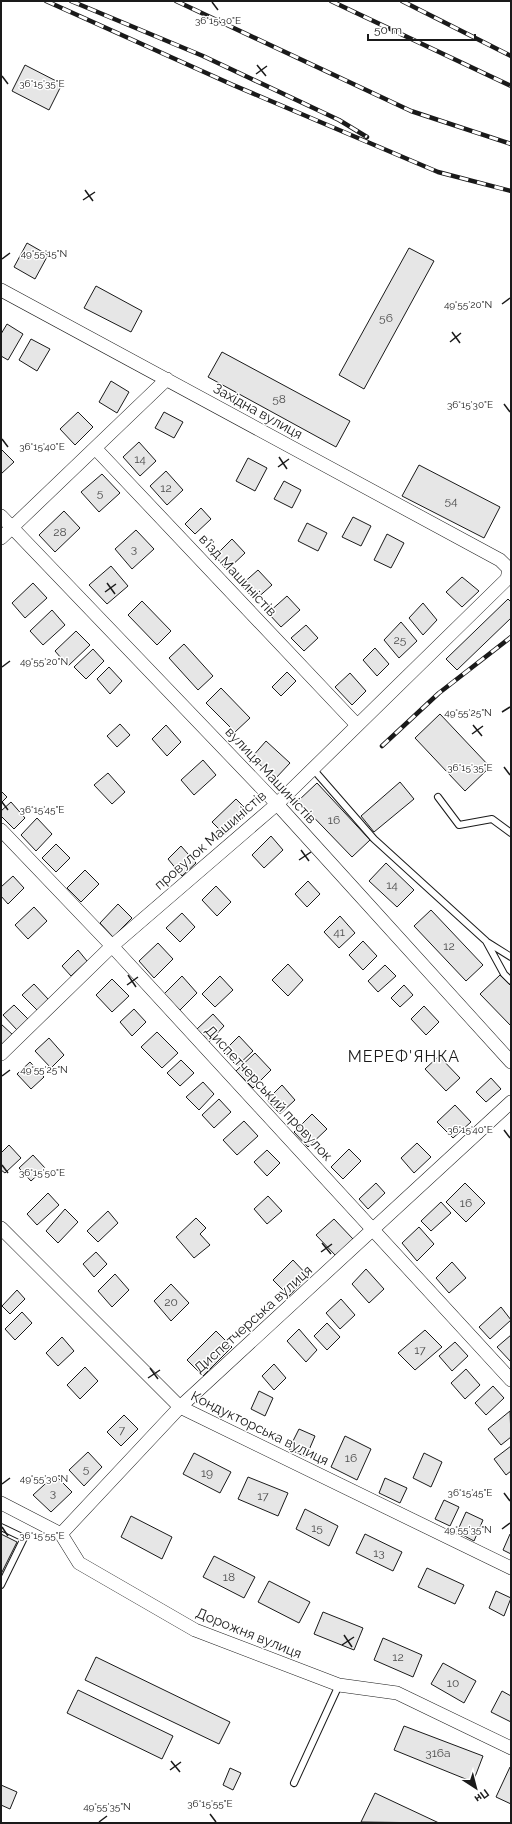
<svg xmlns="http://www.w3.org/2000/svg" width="512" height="1824" font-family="Raleway,sans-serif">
<rect width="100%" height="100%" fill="#fff"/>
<path fill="#e6e6e6" stroke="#1a1a1a" d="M 25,65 L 62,84 L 49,110 L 12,91 Z
M 27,243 L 48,255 L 35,279 L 14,267 Z
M 409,248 L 434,261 L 364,389 L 339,375 Z
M 96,286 L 142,311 L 131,332 L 84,308 Z
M 7,324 L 23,334 L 8,360 L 1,356 L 1,334 Z
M 31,339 L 50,349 L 37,371 L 19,360 Z
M 222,352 L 350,421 L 336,447 L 208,377 Z
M 111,381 L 129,392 L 117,413 L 99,402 Z
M 78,412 L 93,427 L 75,445 L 60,429 Z
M 164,412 L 183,422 L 174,438 L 155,428 Z
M 139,442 L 156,461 L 140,476 L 123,457 Z
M 1,449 L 14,462 L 1,474 Z
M 248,458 L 267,468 L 255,491 L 236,481 Z
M 419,465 L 500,507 L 484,538 L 402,496 Z
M 166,471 L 183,490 L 167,505 L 150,486 Z
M 102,474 L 120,493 L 99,512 L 81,492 Z
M 284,481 L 301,490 L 292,508 L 274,499 Z
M 201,508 L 211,519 L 195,534 L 185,524 Z
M 64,511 L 80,528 L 55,552 L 39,535 Z
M 353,517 L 371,526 L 361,546 L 342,537 Z
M 307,523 L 327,533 L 318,551 L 298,541 Z
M 136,530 L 154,549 L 132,569 L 115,549 Z
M 387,534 L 404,543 L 391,568 L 374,560 Z
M 232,539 L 245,553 L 227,570 L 215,556 Z
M 111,566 L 128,586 L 107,604 L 89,585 Z
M 258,570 L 272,585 L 255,600 L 241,585 Z
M 462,577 L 479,591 L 462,607 L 446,592 Z
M 33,583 L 47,598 L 25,618 L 12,603 Z
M 287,596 L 300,610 L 281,627 L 268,613 Z
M 508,599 L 511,602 L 511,618 L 457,670 L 446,659 Z
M 142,601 L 171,631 L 157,645 L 128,615 Z
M 423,603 L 437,620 L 423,635 L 409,618 Z
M 52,610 L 65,625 L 43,645 L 30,631 Z
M 401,622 L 417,641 L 399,658 L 384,640 Z
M 306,625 L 318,638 L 304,651 L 291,638 Z
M 76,631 L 90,645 L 68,666 L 55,651 Z
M 184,644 L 213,676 L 198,690 L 169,658 Z
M 375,648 L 389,664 L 377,676 L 363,660 Z
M 93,649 L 104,661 L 86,679 L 74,667 Z
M 109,667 L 122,681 L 110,694 L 97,679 Z
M 287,672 L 296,681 L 281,696 L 272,687 Z
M 350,673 L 366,691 L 352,705 L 335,687 Z
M 221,688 L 250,718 L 235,732 L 206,703 Z
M 440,714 L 490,767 L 465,791 L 415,738 Z
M 120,724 L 130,735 L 117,747 L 107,736 Z
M 166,725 L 181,742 L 167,756 L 152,739 Z
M 266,741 L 290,763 L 275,779 L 252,757 Z
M 203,760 L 216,775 L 194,795 L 181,780 Z
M 108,773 L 125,792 L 112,804 L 94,785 Z
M 400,782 L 414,799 L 374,832 L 361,816 Z
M 317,783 L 370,840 L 352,857 L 298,801 Z
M 1,791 L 7,797 L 1,803 Z
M 236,799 L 249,812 L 225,835 L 212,822 Z
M 11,802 L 25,818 L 14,829 L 1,816 L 1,811 Z
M 37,818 L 52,834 L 36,851 L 21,835 Z
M 271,836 L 283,850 L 264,868 L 252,855 Z
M 56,844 L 70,858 L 56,872 L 42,858 Z
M 181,846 L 196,863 L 182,876 L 168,859 Z
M 386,863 L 414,890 L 397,907 L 369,881 Z
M 85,870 L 99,884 L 81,902 L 67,888 Z
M 13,876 L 24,888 L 8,904 L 1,896 L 1,887 Z
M 308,881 L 320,894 L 307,907 L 295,894 Z
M 216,886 L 231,902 L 217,916 L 202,900 Z
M 118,904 L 132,918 L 113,937 L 100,923 Z
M 34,907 L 47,921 L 28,939 L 15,925 Z
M 431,910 L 483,965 L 466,981 L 414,926 Z
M 182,913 L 195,927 L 180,942 L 166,928 Z
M 340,916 L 355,933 L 339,948 L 324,932 Z
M 363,941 L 377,956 L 363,970 L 349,955 Z
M 158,943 L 173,959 L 154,978 L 139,961 Z
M 78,950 L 87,961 L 71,976 L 62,966 Z
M 288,964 L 303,980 L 288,996 L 272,980 Z
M 385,965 L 396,976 L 378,992 L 368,981 Z
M 500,975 L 511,986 L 511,1026 L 480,994 Z
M 182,976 L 197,993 L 180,1010 L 164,994 Z
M 220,976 L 233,990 L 215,1007 L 202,994 Z
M 112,979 L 129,996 L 112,1012 L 96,995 Z
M 34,984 L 48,999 L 37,1010 L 22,995 Z
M 404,985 L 413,995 L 400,1007 L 391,998 Z
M 14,1005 L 28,1019 L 17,1030 L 3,1015 Z
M 424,1006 L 439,1022 L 426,1035 L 411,1019 Z
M 134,1009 L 146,1022 L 132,1036 L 120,1022 Z
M 213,1014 L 224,1026 L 209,1042 L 197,1029 Z
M 1,1024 L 13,1035 L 1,1048 Z
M 157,1032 L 178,1053 L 162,1068 L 141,1047 Z
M 239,1036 L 253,1051 L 237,1066 L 223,1052 Z
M 49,1038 L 64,1055 L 51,1068 L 35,1051 Z
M 255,1053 L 271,1070 L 253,1088 L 236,1071 Z
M 439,1056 L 460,1078 L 446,1091 L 425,1069 Z
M 181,1060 L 194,1073 L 180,1086 L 167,1073 Z
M 30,1062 L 44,1077 L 31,1089 L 17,1074 Z
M 491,1078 L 501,1089 L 486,1102 L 476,1092 Z
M 203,1082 L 214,1094 L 199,1110 L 186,1097 Z
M 282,1085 L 295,1100 L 280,1114 L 267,1100 Z
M 219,1099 L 231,1112 L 214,1128 L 202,1115 Z
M 455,1105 L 471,1122 L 453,1138 L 437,1122 Z
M 312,1114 L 327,1129 L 308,1147 L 294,1132 Z
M 244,1121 L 258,1136 L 237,1155 L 223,1140 Z
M 417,1143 L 431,1157 L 414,1173 L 401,1158 Z
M 9,1145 L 21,1158 L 5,1173 L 1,1170 L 1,1153 Z
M 349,1149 L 361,1161 L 343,1179 L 331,1167 Z
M 267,1150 L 280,1163 L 267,1176 L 254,1162 Z
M 33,1155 L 45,1168 L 31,1181 L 19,1168 Z
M 376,1183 L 385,1193 L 368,1209 L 359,1199 Z
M 465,1183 L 485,1203 L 466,1222 L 446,1202 Z
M 48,1193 L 59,1205 L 37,1225 L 27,1214 Z
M 268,1196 L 282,1211 L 267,1224 L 254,1209 Z
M 441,1202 L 451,1213 L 431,1231 L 421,1221 Z
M 65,1209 L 78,1222 L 58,1243 L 46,1231 Z
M 108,1211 L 118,1223 L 98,1242 L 87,1231 Z
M 196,1218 L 206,1228 L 200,1234 L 210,1245 L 194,1258 L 176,1237 Z
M 334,1219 L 353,1239 L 336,1256 L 316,1235 Z
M 419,1227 L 434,1244 L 417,1261 L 402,1243 Z
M 96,1252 L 107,1264 L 94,1277 L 83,1264 Z
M 293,1260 L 308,1276 L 289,1296 L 273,1280 Z
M 452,1262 L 466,1278 L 449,1293 L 436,1278 Z
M 366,1269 L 384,1289 L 369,1303 L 352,1284 Z
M 115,1274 L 129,1290 L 112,1307 L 98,1291 Z
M 171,1284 L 189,1303 L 171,1321 L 154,1301 Z
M 17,1290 L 25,1299 L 10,1314 L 2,1306 Z
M 341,1299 L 355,1315 L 340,1329 L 326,1313 Z
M 501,1307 L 511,1320 L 490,1339 L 479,1327 Z
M 22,1312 L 32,1323 L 15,1340 L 5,1329 Z
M 327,1323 L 340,1337 L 327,1350 L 314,1336 Z
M 299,1329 L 317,1350 L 306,1362 L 287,1341 Z
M 425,1330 L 442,1347 L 415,1370 L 398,1353 Z
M 216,1331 L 232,1347 L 203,1376 L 187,1360 Z
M 511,1335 L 511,1362 L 497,1347 Z
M 62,1337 L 74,1351 L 58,1366 L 46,1353 Z
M 455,1342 L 468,1356 L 452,1371 L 439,1356 Z
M 274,1364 L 286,1378 L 274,1390 L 262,1376 Z
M 85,1367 L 98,1381 L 80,1399 L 67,1385 Z
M 466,1369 L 480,1385 L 465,1399 L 451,1383 Z
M 493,1386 L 504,1398 L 486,1415 L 475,1403 Z
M 259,1391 L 273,1398 L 265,1416 L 251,1409 Z
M 510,1411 L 511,1437 L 501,1445 L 488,1429 Z
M 124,1415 L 138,1429 L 121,1446 L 107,1432 Z
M 299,1429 L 315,1436 L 306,1457 L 289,1449 Z
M 345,1436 L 371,1449 L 357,1480 L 331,1467 Z
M 511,1446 L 511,1471 L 506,1475 L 494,1459 Z
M 88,1452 L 102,1467 L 84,1486 L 69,1470 Z
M 194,1453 L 231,1472 L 220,1493 L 183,1474 Z
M 424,1453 L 442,1462 L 431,1487 L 413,1478 Z
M 55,1475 L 72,1492 L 51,1512 L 33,1495 Z
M 248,1477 L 288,1493 L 278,1516 L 238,1499 Z
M 385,1478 L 407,1488 L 400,1503 L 379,1493 Z
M 444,1500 L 459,1507 L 450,1526 L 435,1519 Z
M 305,1509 L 338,1526 L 329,1546 L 296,1529 Z
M 466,1512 L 483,1520 L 474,1541 L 457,1532 Z
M 131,1516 L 172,1537 L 162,1559 L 121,1537 Z
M 1,1534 L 17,1542 L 1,1574 Z
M 365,1534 L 402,1552 L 393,1571 L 356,1553 Z
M 510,1534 L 511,1535 L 511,1554 L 503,1550 Z
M 214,1556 L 255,1577 L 244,1598 L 203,1577 Z
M 427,1568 L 464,1585 L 455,1604 L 418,1587 Z
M 269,1581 L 310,1602 L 299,1623 L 258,1602 Z
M 496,1591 L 511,1598 L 504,1616 L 489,1608 Z
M 323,1612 L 363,1628 L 354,1650 L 314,1634 Z
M 383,1638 L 422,1655 L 413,1677 L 374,1660 Z
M 96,1657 L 230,1722 L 219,1744 L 85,1680 Z
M 443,1663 L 476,1681 L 464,1703 L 431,1684 Z
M 78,1690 L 173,1736 L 162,1759 L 67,1713 Z
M 502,1691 L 511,1696 L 511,1722 L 491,1712 Z
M 404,1726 L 483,1756 L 473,1782 L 394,1750 Z
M 510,1767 L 511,1768 L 511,1804 L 496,1797 Z
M 230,1768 L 241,1773 L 233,1790 L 223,1785 Z
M 1,1785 L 17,1792 L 10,1809 L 1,1805 Z
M 375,1793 L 439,1823 L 361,1822 Z"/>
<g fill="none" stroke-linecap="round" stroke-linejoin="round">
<g stroke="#1a1a1a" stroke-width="8">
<path id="lane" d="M 313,769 L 374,839 L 486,941 L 504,974 L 511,981
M 438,797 L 459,825 L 492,819 L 511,833
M 487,942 L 511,957
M 1,1527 L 24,1538 L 1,1585
M 294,1783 L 339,1685"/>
</g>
<g stroke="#1a1a1a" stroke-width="14">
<path id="street" d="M 1,290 L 500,560 L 509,569 L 507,579 L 277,804 L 112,946 L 1,1054
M 95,448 L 357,725
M 1,516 L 277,804 L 511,1062
M 1,538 L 167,379
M 1,830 L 112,946 L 511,1380
M 1,1228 L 180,1407 L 511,1568
M 1,1503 L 61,1534 L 79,1563 L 195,1630 L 339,1685 L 397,1693 L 511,1748
M 61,1534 L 180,1407 L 511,1102"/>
</g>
<use href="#lane" stroke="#fff" stroke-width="6"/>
<use href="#street" stroke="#fff" stroke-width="13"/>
<g stroke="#1a1a1a" stroke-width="4.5">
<path id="rail" d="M 46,1 L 233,85 L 438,172 L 511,191
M 71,1 L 203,56 L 339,120 L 367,137
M 176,1 L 411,111 L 511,144
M 331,1 L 511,86
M 402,1 L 511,56
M 382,746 L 439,693 L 511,637"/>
</g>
<use href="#rail" stroke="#fff" stroke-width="3" stroke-dasharray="9" stroke-linecap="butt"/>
</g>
<path fill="none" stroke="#1a1a1a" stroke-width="1.5" d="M 212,2 L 218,10M 257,65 L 266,76M 256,74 L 267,66M 2,76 L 8,84M 85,190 L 93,201M 83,200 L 95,192M 2,259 L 10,253M 502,304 L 510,298M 452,332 L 460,343M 450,342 L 461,333M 504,404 L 510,412M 2,439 L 8,447M 279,457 L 287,469M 278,467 L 289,459M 107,583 L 115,594M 105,592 L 116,584M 2,667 L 10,661M 502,712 L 510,707M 473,725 L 482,736M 472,734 L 483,726M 504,767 L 510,775M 2,802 L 8,810M 301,850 L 309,861M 299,860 L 311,852M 128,975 L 136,987M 127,985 L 138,977M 2,1076 L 10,1070M 504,1130 L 510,1138M 2,1165 L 8,1173M 322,1243 L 331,1254M 321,1252 L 332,1244M 150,1368 L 158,1379M 148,1378 L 160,1370M 2,1484 L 10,1478M 504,1493 L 510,1501M 2,1527 L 8,1536M 502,1529 L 510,1523M 344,1635 L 352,1647M 342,1645 L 354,1637M 171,1761 L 180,1772M 170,1770 L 181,1762M 210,1814 L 216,1822M 99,1822 L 107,1816"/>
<g text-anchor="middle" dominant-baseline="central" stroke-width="3" stroke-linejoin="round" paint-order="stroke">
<g font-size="12" fill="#4d4d4d">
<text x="386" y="318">56</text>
<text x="279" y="399">58</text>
<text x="140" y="459">14</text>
<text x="166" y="488">12</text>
<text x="100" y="493">5</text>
<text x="451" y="501">54</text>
<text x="60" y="532">28</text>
<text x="134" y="549">3</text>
<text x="400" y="640">25</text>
<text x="334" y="820">16</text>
<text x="392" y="885">14</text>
<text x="339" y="932">41</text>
<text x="449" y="946">12</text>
<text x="466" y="1203">16</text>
<text x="171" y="1302">20</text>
<text x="420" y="1350">17</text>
<text x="122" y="1430">7</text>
<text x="351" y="1458">16</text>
<text x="86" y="1469">5</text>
<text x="207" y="1473">19</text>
<text x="53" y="1493">3</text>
<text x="263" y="1496">17</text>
<text x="317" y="1528">15</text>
<text x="379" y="1553">13</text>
<text x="229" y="1577">18</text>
<text x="398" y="1657">12</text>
<text x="453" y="1683">10</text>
<text x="438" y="1753">316а</text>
</g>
<g font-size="14" fill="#1a1a1a" stroke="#fff">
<text transform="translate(258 411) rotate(29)">Західна вулиця</text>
<text transform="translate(238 575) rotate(47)">в’їзд Машиністів</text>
<text transform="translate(271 775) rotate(47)">вулиця Машиністів</text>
<text transform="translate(210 840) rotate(-41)">провулок Машиністів</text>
<text transform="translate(269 1093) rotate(47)">Диспетчерський провулок</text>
<text transform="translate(253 1319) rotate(-42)">Диспетчерська вулиця</text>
<text transform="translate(260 1428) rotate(26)">Кондукторська вулиця</text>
<text transform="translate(249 1633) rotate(22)">Дорожня вулиця</text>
</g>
<g font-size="16" letter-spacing="1" fill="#1a1a1a" stroke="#fff">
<text x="404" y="1056">МЕРЕФ'ЯНКА</text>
</g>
</g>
<g font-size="10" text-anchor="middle" fill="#1a1a1a" stroke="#fff" stroke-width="3" stroke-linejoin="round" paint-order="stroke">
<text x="218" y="24">36°15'30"E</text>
<text x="42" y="87">36°15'35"E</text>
<text x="44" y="257">49°55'15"N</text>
<text x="468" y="308">49°55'20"N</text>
<text x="470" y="408">36°15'30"E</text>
<text x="42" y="450">36°15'40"E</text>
<text x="44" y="665">49°55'20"N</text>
<text x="468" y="716">49°55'25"N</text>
<text x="470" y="771">36°15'35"E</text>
<text x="42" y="813">36°15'45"E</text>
<text x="44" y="1073">49°55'25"N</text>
<text x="470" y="1133">36°15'40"E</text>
<text x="42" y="1176">36°15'50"E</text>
<text x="44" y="1482">49°55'30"N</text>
<text x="470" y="1496">36°15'45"E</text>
<text x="468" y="1533">49°55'35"N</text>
<text x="42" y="1539">36°15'55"E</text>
<text x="210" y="1807">36°15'55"E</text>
<text x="107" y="1810">49°55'35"N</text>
</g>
<rect width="512" height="1824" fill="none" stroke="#1a1a1a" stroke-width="4"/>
<g transform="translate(476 1788) rotate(144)" stroke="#ffffff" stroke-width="3" paint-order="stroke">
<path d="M0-3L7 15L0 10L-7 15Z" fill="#1a1a1a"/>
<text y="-6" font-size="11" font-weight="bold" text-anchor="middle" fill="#1a1a1a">Пн</text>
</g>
<path d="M368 34v6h107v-6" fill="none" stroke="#1a1a1a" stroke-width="2"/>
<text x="374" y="34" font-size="12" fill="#1a1a1a" stroke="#ffffff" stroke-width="3" paint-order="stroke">50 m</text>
</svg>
